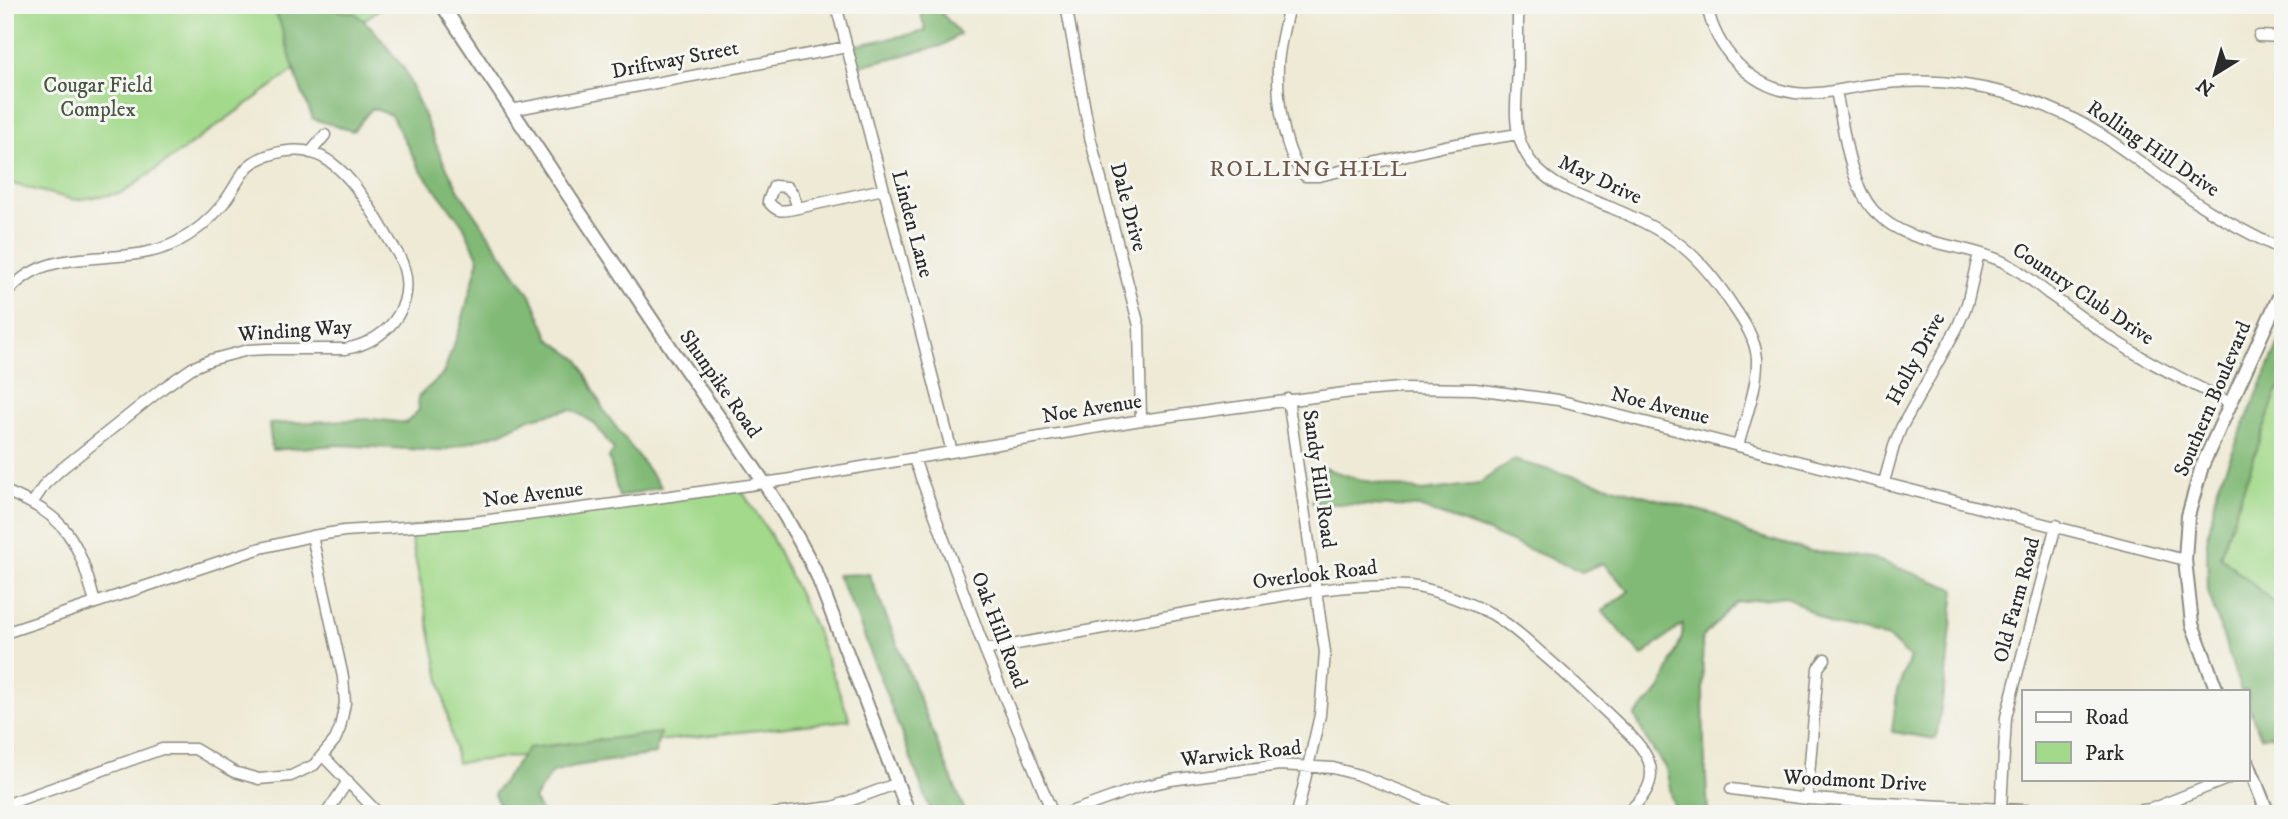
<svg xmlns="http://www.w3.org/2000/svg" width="2288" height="819" font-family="'IM FELL DW Pica',serif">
<rect width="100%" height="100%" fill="#f6f6f2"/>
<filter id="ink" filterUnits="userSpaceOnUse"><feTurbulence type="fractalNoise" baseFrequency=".0143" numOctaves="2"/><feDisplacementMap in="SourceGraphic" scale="14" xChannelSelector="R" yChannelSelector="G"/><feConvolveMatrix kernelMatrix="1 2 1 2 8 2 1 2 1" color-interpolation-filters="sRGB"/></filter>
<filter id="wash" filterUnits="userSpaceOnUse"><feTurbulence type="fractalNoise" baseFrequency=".00686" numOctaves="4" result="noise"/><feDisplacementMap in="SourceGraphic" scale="28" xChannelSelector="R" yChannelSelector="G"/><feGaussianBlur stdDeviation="1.57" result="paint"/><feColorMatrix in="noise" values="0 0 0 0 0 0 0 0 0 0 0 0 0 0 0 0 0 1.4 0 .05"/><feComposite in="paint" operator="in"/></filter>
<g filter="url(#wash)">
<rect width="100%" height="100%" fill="#eeead5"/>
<path fill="#a2d98a" stroke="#66825a" stroke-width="2" d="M 5,5 L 385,5 L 123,193 L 75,200 L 5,182 Z
M 2283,384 L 2283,611 L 2220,556 L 2276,394 Z
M 739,487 L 770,534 L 815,628 L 850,720 L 457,763 L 409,528 Z"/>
<path fill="#81b976" stroke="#567250" stroke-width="2" d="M 269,5 L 335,5 L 340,11 L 355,13 L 373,29 L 405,70 L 441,157 L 461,194 L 533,300 L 550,339 L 579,360 L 604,411 L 661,487 L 619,497 L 609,457 L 614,450 L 594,423 L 571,409 L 528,419 L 500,433 L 441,451 L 340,445 L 272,450 L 269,424 L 372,419 L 406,423 L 419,410 L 418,397 L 443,374 L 460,328 L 479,259 L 463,225 L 421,171 L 391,115 L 372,108 L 353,131 L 313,119 L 298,82 L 279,20 Z
M 918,5 L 937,5 L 937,8 L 960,34 L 941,46 L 855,67 L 852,46 L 926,31 Z
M 2283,334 L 2283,384 L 2276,394 L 2220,556 L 2283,611 L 2283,733 L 2261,737 L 2248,706 L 2248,691 L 2241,691 L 2240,688 L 2208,591 L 2207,541 L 2218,486 Z
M 1513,460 L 1716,515 L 1750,534 L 1809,551 L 1872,558 L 1955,589 L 1946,676 L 1936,739 L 1892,732 L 1897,690 L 1910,658 L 1889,638 L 1831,625 L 1786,596 L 1736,602 L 1702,638 L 1704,743 L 1708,812 L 1675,812 L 1666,769 L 1646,739 L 1635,716 L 1660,690 L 1682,637 L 1683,624 L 1642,656 L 1602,611 L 1629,591 L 1603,563 L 1582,572 L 1488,532 L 1419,507 L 1312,503 L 1321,467 L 1361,480 L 1423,491 L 1478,484 Z
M 869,574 L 966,814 L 932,814 L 855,612 L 837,575 Z
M 660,733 L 655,754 L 575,766 L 552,772 L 534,799 L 543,814 L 500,814 L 502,811 L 494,794 L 528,748 Z"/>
</g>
<g filter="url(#ink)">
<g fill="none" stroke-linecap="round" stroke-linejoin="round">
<g stroke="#8c8a80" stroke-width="13">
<path id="minor" d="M 836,5 L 952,452
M 1066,5 L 1090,137 L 1139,326 L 1141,420
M 1289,5 C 1285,25 1279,45 1278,65 C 1277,96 1283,155 1305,176 L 1319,176 L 1445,146 L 1518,134
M 1518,5 C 1518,25 1518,44 1518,64 C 1518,93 1510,125 1525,152 C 1542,185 1580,195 1612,208 C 1672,233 1697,251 1733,306 C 1744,322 1755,338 1757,358 C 1758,387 1745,419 1738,446
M 1707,5 C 1715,49 1750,87 1795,93 C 1820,96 1845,88 1869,85 C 1900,81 1933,80 1965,85 C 2014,92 2062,109 2103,136 C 2130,153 2155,174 2181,192 C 2213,215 2247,233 2283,250
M 2259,36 L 2283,37
M 1836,91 C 1844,128 1848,182 1874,211 C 1906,244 1950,242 1991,257 C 2013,264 2031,280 2049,294 C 2069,308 2089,323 2109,337 C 2148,363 2189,382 2230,403
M 511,110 L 847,47
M 310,153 L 325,135
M 774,186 L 787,187 L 793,194 L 798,208 C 784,211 777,214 768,201 Z
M 798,208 L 883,189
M 5,296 C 47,239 122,271 177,242 C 194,233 209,221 222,205 C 231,194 237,181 245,170 C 257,155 286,149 304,151 C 348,157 376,220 398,254 C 422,298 392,341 345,349 L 267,349 L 248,350 L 210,360 L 192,368 L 163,388 L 60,470 L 45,484 L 33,502
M 1288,399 L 1325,652 L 1320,715 L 1297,814
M 914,459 L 985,650 L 1053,814
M 1884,482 L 1894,446 L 1901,428 L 1957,328 L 1967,304 L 1979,253
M 5,491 C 68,517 78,539 95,603
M 5,633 L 261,548 L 312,536 L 344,531 L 465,523 L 614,504 L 785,480 L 1141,420 L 1352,392 L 1401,388 L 1475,389 L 1558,400 L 2185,560
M 985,650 C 1065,635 1145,620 1226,606 C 1286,595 1348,582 1410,586 C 1436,589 1466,602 1490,613 C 1508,623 1525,638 1540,652 C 1570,677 1598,704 1626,731 C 1658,761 1661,785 1625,814
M 323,756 L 379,814
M 1731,789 L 1807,799 L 2102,814
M 1807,799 L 1818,668 L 1825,659
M 5,805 L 162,749 L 195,749 L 234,772 L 259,779 L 291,776 L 314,765 L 335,740 L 340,728 L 345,703 L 343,677 L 312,536
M 2001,808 L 2006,717 L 2056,525
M 326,814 L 348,781
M 774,814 L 833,807 L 898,783
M 1065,814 L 1137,788 L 1171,780 L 1279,765 L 1333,768 L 1359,775 L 1460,814
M 2113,814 L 2151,809 L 2227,779"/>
</g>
<g stroke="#8c8a80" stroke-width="16">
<path id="major" d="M 442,5 C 519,121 595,236 673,351 C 723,425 778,494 817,575 L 909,814
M 2217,691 L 2192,624 L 2185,560 L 2188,516 L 2202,466 L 2283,288
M 2248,763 L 2268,814"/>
</g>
<use href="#minor" stroke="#fff" stroke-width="10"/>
<use href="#major" stroke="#fff" stroke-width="12"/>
</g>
</g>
<g text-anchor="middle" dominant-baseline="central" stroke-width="6" stroke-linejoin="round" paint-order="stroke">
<g font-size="21" fill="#2b2b2b" stroke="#f6f6f2">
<text transform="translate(675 60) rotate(-11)">Driftway Street</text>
<text transform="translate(2153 149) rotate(34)">Rolling Hill Drive</text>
<text transform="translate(1600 180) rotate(25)">May Drive</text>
<text transform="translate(1128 207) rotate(75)">Dale Drive</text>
<text transform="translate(912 224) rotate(75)">Linden Lane</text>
<text transform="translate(2083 294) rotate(34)">Country Club Drive</text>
<text transform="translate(295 331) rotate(-4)">Winding Way</text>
<text transform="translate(1916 359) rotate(-62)">Holly Drive</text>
<text transform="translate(720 384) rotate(55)">Shunpike Road</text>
<text transform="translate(2213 399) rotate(-67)">Southern Boulevard</text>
<text transform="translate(1660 406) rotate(14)">Noe Avenue</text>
<text transform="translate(1092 409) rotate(-9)">Noe Avenue</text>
<text transform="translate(1319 479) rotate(82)">Sandy Hill Road</text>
<text transform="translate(533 495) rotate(-7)">Noe Avenue</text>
<text transform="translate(1315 575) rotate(-7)">Overlook Road</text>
<text transform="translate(2017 600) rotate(-75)">Old Farm Road</text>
<text transform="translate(999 630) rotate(69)">Oak Hill Road</text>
<text transform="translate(1241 754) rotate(-6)">Warwick Road</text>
<text transform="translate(1855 781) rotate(3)">Woodmont Drive</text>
</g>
<g font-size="21" fill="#495643" stroke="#f6f6f2">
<text x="98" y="86">Cougar Field<tspan x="98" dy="24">Complex</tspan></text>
</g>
<g font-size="23" letter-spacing="2" fill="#6d5748" stroke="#f6f6f2">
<text x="1309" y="169">ROLLING HILL</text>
</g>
</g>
<rect width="2288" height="819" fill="none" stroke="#f6f6f2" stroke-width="28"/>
<rect x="2022" y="690" width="228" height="91" fill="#f6f6f2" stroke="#a5a5a2" stroke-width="2"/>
<rect x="2036" y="712" width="35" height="10" fill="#ffffff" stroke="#a5a5a2" stroke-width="2"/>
<text x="2085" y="724" font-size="21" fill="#2b2b2b">Road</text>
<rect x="2036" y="742" width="35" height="21" fill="#a2d98a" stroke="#a5a5a2" stroke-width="2"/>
<text x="2085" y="760" font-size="21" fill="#2b2b2b">Park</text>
<g transform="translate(2215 74) rotate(217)" stroke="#f6f6f2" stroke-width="5" paint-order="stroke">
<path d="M0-5L12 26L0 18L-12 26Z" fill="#2b2b2b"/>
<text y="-10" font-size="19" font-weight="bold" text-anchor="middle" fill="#2b2b2b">N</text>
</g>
</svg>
